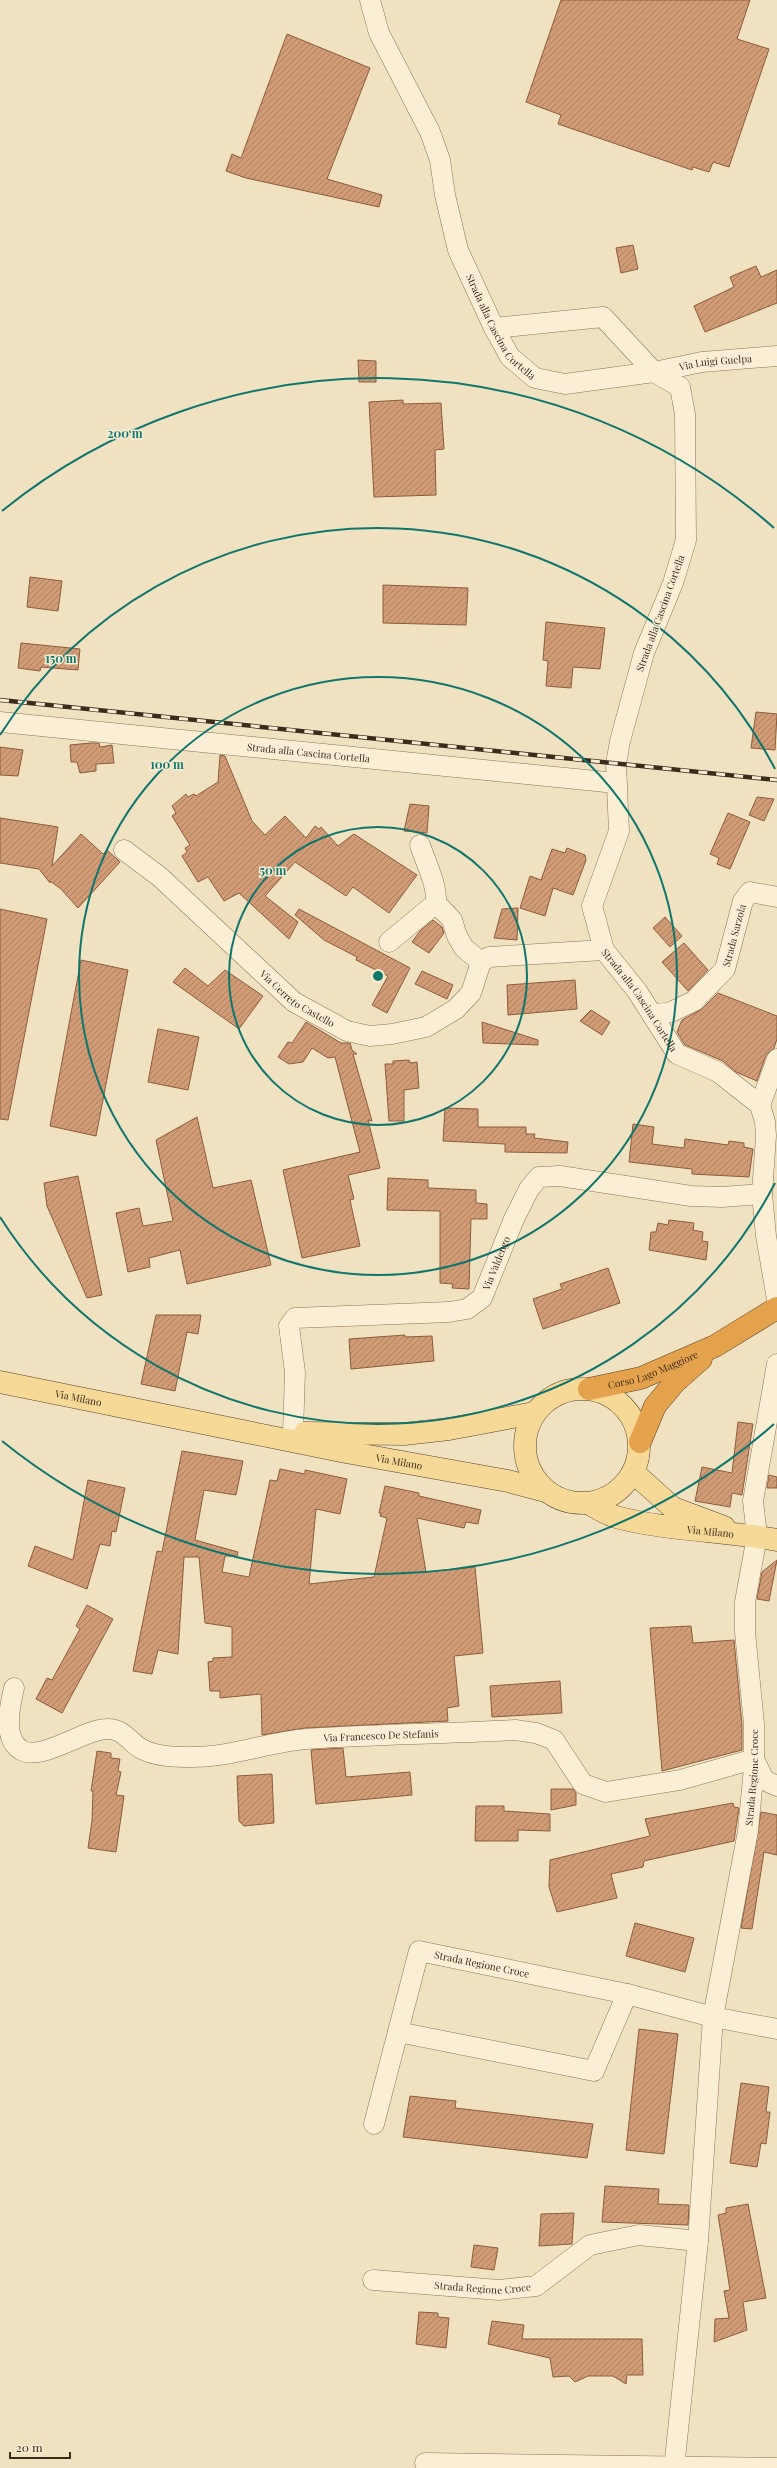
<svg xmlns="http://www.w3.org/2000/svg" width="777" height="2468" font-family="'Playfair Display',serif">
<defs>
<pattern id="building-hatch" width="6" height="6" patternUnits="userSpaceOnUse"><rect width="6" height="6" fill="#d09b75"/><path d="M-1 1l2-2M0 6l6-6M5 7l2-2" fill="none" stroke="#aa7f5f"/></pattern>
</defs>
<rect width="100%" height="100%" fill="#f0e2c1"/>
<path fill="url(#building-hatch)" stroke="#8b5c3c" d="M 561,0 L 750,0 L 737,39 L 769,49 L 729,167 L 713,162 L 709,172 L 693,167 L 692,170 L 558,124 L 561,115 L 526,102 Z
M 287,34 L 370,68 L 327,179 L 382,195 L 379,207 L 246,178 L 226,171 L 232,154 L 241,158 Z
M 633,245 L 638,269 L 621,273 L 616,248 Z
M 756,266 L 761,277 L 777,270 L 777,303 L 705,332 L 694,306 L 734,287 L 730,277 Z
M 358,360 L 376,361 L 376,382 L 359,382 Z
M 403,400 L 403,404 L 441,403 L 444,449 L 435,450 L 436,495 L 374,497 L 369,402 Z
M 30,577 L 62,581 L 58,611 L 27,607 Z
M 383,585 L 468,588 L 466,625 L 383,623 Z
M 546,622 L 605,628 L 600,669 L 573,667 L 571,688 L 546,686 L 548,661 L 543,660 Z
M 21,643 L 80,649 L 78,670 L 41,667 L 40,671 L 18,668 Z
M 756,712 L 777,714 L 775,750 L 751,748 Z
M 91,743 L 99,743 L 100,747 L 112,745 L 114,763 L 96,764 L 96,771 L 80,773 L 77,762 L 71,762 L 70,745 Z
M 0,747 L 23,750 L 18,776 L 0,775 Z
M 220,755 L 225,756 L 252,821 L 265,835 L 285,816 L 306,838 L 315,826 L 319,829 L 321,827 L 338,846 L 354,834 L 417,875 L 389,913 L 353,887 L 346,896 L 295,862 L 265,896 L 298,922 L 289,939 L 239,893 L 224,901 L 208,877 L 198,882 L 182,856 L 187,852 L 185,848 L 190,845 L 172,816 L 176,813 L 172,806 L 186,794 L 188,797 L 194,794 L 196,796 L 218,782 Z
M 757,797 L 774,799 L 764,821 L 749,815 Z
M 410,804 L 429,806 L 427,833 L 404,831 Z
M 728,813 L 750,822 L 730,869 L 717,864 L 719,858 L 710,854 Z
M 0,818 L 58,827 L 52,866 L 81,834 L 103,854 L 107,850 L 120,862 L 78,908 L 61,889 L 50,881 L 50,883 L 39,869 L 0,863 Z
M 567,848 L 585,855 L 586,860 L 573,895 L 553,888 L 545,916 L 520,908 L 530,876 L 541,880 L 552,849 L 565,853 Z
M 518,908 L 517,940 L 494,938 L 502,909 Z
M 0,909 L 47,919 L 8,1120 L 0,1119 Z
M 299,909 L 410,968 L 387,1013 L 372,1005 L 388,976 L 356,960 L 357,957 L 324,940 L 295,915 Z
M 665,917 L 682,936 L 670,947 L 653,928 Z
M 433,920 L 442,927 L 444,933 L 429,953 L 412,942 L 420,931 Z
M 684,943 L 708,970 L 688,991 L 662,962 Z
M 81,960 L 128,970 L 96,1136 L 50,1126 Z
M 185,968 L 208,986 L 225,970 L 263,996 L 239,1029 L 173,982 Z
M 422,971 L 453,985 L 447,999 L 415,984 Z
M 575,980 L 577,1009 L 508,1015 L 507,985 Z
M 718,993 L 777,1016 L 777,1039 L 774,1048 L 766,1055 L 757,1081 L 736,1072 L 723,1061 L 685,1045 L 677,1032 L 682,1020 L 702,1009 Z
M 591,1010 L 610,1022 L 602,1035 L 580,1021 Z
M 306,1022 L 341,1043 L 350,1043 L 352,1050 L 357,1054 L 353,1054 L 372,1121 L 368,1120 L 380,1168 L 348,1175 L 354,1199 L 350,1200 L 360,1246 L 302,1258 L 283,1170 L 360,1152 L 335,1057 L 328,1058 L 312,1048 L 303,1062 L 289,1064 L 278,1057 L 288,1042 L 292,1043 Z
M 482,1022 L 538,1040 L 538,1045 L 483,1043 Z
M 158,1029 L 199,1037 L 188,1090 L 148,1082 Z
M 409,1060 L 410,1063 L 417,1062 L 419,1088 L 404,1090 L 404,1121 L 389,1121 L 385,1064 L 393,1064 L 393,1061 Z
M 445,1108 L 478,1109 L 478,1127 L 526,1127 L 526,1134 L 535,1134 L 534,1138 L 568,1142 L 567,1153 L 505,1152 L 505,1144 L 443,1141 Z
M 197,1117 L 213,1188 L 251,1180 L 271,1265 L 187,1284 L 180,1250 L 149,1258 L 150,1267 L 128,1272 L 116,1213 L 139,1208 L 143,1226 L 173,1221 L 156,1140 Z
M 633,1124 L 654,1127 L 652,1144 L 684,1148 L 685,1139 L 728,1145 L 729,1141 L 744,1143 L 744,1147 L 753,1149 L 749,1177 L 692,1174 L 692,1169 L 629,1162 Z
M 78,1176 L 102,1295 L 87,1298 L 47,1206 L 44,1183 Z
M 388,1178 L 428,1180 L 428,1188 L 476,1190 L 476,1203 L 487,1204 L 487,1219 L 471,1219 L 469,1289 L 452,1288 L 453,1284 L 440,1283 L 440,1211 L 387,1210 Z
M 669,1220 L 694,1223 L 693,1230 L 703,1232 L 702,1241 L 708,1242 L 706,1260 L 649,1250 L 651,1232 L 656,1232 L 658,1223 L 668,1225 Z
M 608,1268 L 620,1303 L 543,1329 L 533,1299 L 562,1289 L 560,1284 Z
M 156,1315 L 201,1315 L 198,1334 L 187,1332 L 175,1391 L 141,1384 Z
M 405,1335 L 405,1337 L 432,1336 L 434,1361 L 351,1369 L 349,1339 Z
M 738,1422 L 753,1424 L 742,1495 L 732,1493 L 730,1507 L 695,1501 L 702,1467 L 732,1473 Z
M 182,1451 L 243,1461 L 236,1495 L 204,1490 L 195,1540 L 238,1552 L 237,1556 L 225,1556 L 222,1572 L 249,1577 L 270,1480 L 277,1481 L 280,1469 L 305,1474 L 305,1470 L 347,1479 L 340,1514 L 316,1509 L 309,1584 L 374,1577 L 387,1518 L 380,1516 L 381,1513 L 379,1513 L 385,1486 L 419,1493 L 419,1496 L 481,1510 L 478,1524 L 466,1522 L 464,1528 L 417,1518 L 426,1572 L 475,1567 L 483,1653 L 454,1656 L 459,1706 L 447,1708 L 448,1721 L 305,1728 L 262,1735 L 261,1694 L 220,1698 L 220,1691 L 210,1691 L 208,1662 L 213,1661 L 213,1658 L 232,1657 L 232,1627 L 205,1623 L 199,1557 L 184,1557 L 178,1654 L 158,1650 L 152,1674 L 133,1671 L 157,1551 L 162,1552 Z
M 769,1475 L 777,1477 L 777,1488 L 767,1488 Z
M 88,1480 L 125,1488 L 116,1532 L 112,1531 L 110,1546 L 100,1544 L 87,1589 L 28,1566 L 35,1546 L 73,1560 Z
M 777,1560 L 769,1601 L 757,1599 L 762,1572 Z
M 87,1605 L 113,1619 L 62,1713 L 36,1699 L 47,1678 L 52,1680 L 80,1629 L 76,1626 Z
M 691,1626 L 693,1643 L 734,1640 L 742,1725 L 742,1750 L 662,1771 L 650,1628 Z
M 560,1681 L 562,1713 L 492,1717 L 490,1686 Z
M 343,1748 L 346,1777 L 410,1772 L 412,1795 L 316,1804 L 311,1750 Z
M 97,1751 L 111,1753 L 111,1758 L 120,1759 L 118,1771 L 121,1772 L 116,1795 L 124,1796 L 116,1852 L 88,1848 L 92,1821 L 93,1791 L 91,1791 Z
M 272,1774 L 274,1823 L 244,1826 L 239,1821 L 237,1776 Z
M 551,1789 L 573,1789 L 576,1793 L 576,1805 L 551,1810 Z
M 733,1803 L 734,1807 L 739,1808 L 734,1841 L 644,1861 L 643,1867 L 611,1874 L 617,1898 L 557,1912 L 549,1887 L 550,1860 L 650,1836 L 645,1819 Z
M 476,1806 L 504,1806 L 504,1811 L 550,1814 L 550,1831 L 518,1830 L 518,1841 L 475,1841 Z
M 761,1812 L 777,1815 L 777,1855 L 764,1852 L 752,1929 L 741,1928 Z
M 635,1923 L 694,1938 L 685,1972 L 626,1956 Z
M 639,2029 L 678,2034 L 664,2154 L 626,2150 Z
M 741,2083 L 769,2087 L 766,2112 L 770,2112 L 766,2144 L 761,2143 L 757,2167 L 730,2163 Z
M 410,2096 L 456,2101 L 455,2108 L 593,2124 L 587,2158 L 403,2137 Z
M 605,2186 L 659,2189 L 658,2204 L 689,2205 L 688,2225 L 602,2222 Z
M 748,2204 L 766,2298 L 743,2302 L 747,2330 L 714,2342 L 715,2319 L 729,2318 L 724,2291 L 730,2290 L 718,2215 L 726,2213 L 726,2208 Z
M 574,2213 L 572,2244 L 539,2246 L 541,2214 Z
M 474,2245 L 498,2248 L 494,2270 L 471,2267 Z
M 419,2312 L 438,2313 L 438,2317 L 449,2318 L 446,2348 L 416,2344 Z
M 492,2321 L 524,2325 L 522,2339 L 642,2339 L 643,2375 L 627,2375 L 626,2384 L 613,2376 L 588,2376 L 575,2382 L 569,2376 L 553,2377 L 550,2358 L 488,2344 Z"/>
<g fill="none" stroke-linecap="round" stroke-linejoin="round">
<g stroke="#8b7358" stroke-width="21">
<g id="minor">
<path id="s1" d="M 370,0 L 379,33 L 430,132 L 440,160 L 445,195 L 458,250 L 494,328 L 510,357 L 535,378 L 565,384 L 654,372 L 680,387 L 685,414 L 686,540 L 673,583 L 644,653 L 620,741 L 616,764 L 619,831 L 592,906 L 604,950 L 637,991 L 677,1054 L 718,1072 L 760,1105 L 765,1122 L 766,1136 L 762,1194 L 766,1236 L 777,1299"/>
<path id="s2" d="M 494,328 L 603,317 L 654,372 L 702,362 L 777,356"/>
<path id="s3" d="M 0,722 L 616,783"/>
<path d="M 420,845 C 426,864 437,883 436,903 L 452,920 L 457,936 L 464,948 L 481,962"/>
<path id="s4" d="M 124,850 L 160,877 L 294,1002 L 347,1031 L 370,1036 L 392,1034 L 426,1027 L 456,1009 L 471,993 L 481,962 L 489,957 L 604,950"/>
<path d="M 389,942 L 436,903"/>
<path id="s5" d="M 652,1015 L 671,1012 L 694,1001 L 725,969 L 743,901 L 750,892 L 777,897"/>
<path d="M 760,1105 L 777,1059"/>
<path id="s6" d="M 293,1433 L 295,1372 L 289,1326 L 295,1318 L 449,1312 L 467,1309 L 482,1298 L 514,1219 L 529,1189 L 539,1177 L 560,1176 L 691,1196 L 722,1197 L 762,1194"/>
<path id="s7" d="M 14,1688 C 10,1705 2,1738 21,1750 C 42,1762 84,1729 107,1729 C 122,1728 129,1741 140,1748 C 155,1757 176,1757 193,1757 C 232,1757 268,1742 306,1739 C 376,1734 445,1734 515,1730 L 536,1733 L 554,1740 L 583,1784 L 606,1792 L 680,1780 L 754,1759 L 764,1780 L 777,1786"/>
<path d="M 398,2032 L 594,2071 L 627,1994"/>
<path id="s8" d="M 374,2124 L 419,1951 L 627,1994 L 713,2017 L 777,2029"/>
<path id="s9" d="M 373,2280 L 499,2290 L 536,2286 L 590,2245 L 639,2235 L 698,2241"/>
<path d="M 425,2463 L 777,2468"/>
<path id="s10" d="M 674,2468 L 698,2241 L 713,2017 L 748,1831 L 754,1768 L 754,1724 L 745,1632 L 745,1602 L 757,1536 L 753,1501 L 777,1364"/>
</g>
</g>
<g stroke="#58412c" stroke-width="23">
<g id="major">
<path id="s11" d="M 0,1382 L 346,1452 L 508,1481 L 545,1491"/>
<circle cx="582" cy="1446" r="57"/>
<path d="M 305,1433 L 404,1434 L 449,1429 L 534,1413"/>
<path d="M 633,1472 L 673,1508 L 724,1527"/>
<path id="s12" d="M 588,1503 C 597,1508 606,1514 616,1517 C 669,1531 724,1530 777,1540"/>
</g>
</g>
<g stroke="#58412c" stroke-width="23">
<g id="highway">
<path id="s13" d="M 589,1389 L 641,1378 L 715,1346 L 777,1308"/>
<path d="M 640,1442 L 655,1406 L 675,1382 L 701,1359"/>
</g>
</g>
<use href="#minor" stroke="#faefd5" stroke-width="20"/>
<use href="#major" stroke="#f6d897" stroke-width="22"/>
<use href="#highway" stroke="#e4a24d" stroke-width="22"/>
<g stroke="#3a2b1d" stroke-width="4.5">
<path id="rail" d="M 0,700 L 777,780"/>
</g>
<use href="#rail" stroke="#f7ecd1" stroke-width="3" stroke-dasharray="9" stroke-linecap="butt"/>
</g>
<g fill="none" stroke="#0f766e" stroke-width="2">
<circle cx="378" cy="976" r="149"/>
<circle cx="378" cy="976" r="299"/>
<path d="M775 1183A448 448 0 0 1 0 1217M0 735A448 448 0 0 1 775 769"/>
<path d="M774 1424A598 598 0 0 1 2 1441M2 511A598 598 0 0 1 774 528"/>
</g>
<g text-anchor="middle" dominant-baseline="central" stroke-width="3" stroke-linejoin="round" paint-order="stroke">
<g font-size="10" fill="#3a2b1d" stroke="#f7ecd1">
<text stroke="none"><textPath href="#s1" startOffset="356">Strada alla Cascina Cortella</textPath></text>
<text stroke="none"><textPath href="#s2" startOffset="247">Via Luigi Guelpa</textPath></text>
<text transform="translate(660 613) rotate(-70)">Strada alla Cascina Cortella</text>
<text stroke="none"><textPath href="#s3" startOffset="310">Strada alla Cascina Cortella</textPath></text>
<text stroke="none"><textPath href="#s5" startOffset="124">Strada Sarzola</textPath></text>
<text stroke="none"><textPath href="#s4" startOffset="229">Via Cerreto Castello</textPath></text>
<text stroke="none"><textPath href="#s1" startOffset="1212">Strada alla Cascina Cortella</textPath></text>
<text stroke="none"><textPath href="#s6" startOffset="346">Via Valdengo</textPath></text>
<text stroke="none"><textPath href="#s13" startOffset="67">Corso Lago Maggiore</textPath></text>
<text stroke="none"><textPath href="#s11" startOffset="80">Via Milano</textPath></text>
<text stroke="none"><textPath href="#s11" startOffset="407">Via Milano</textPath></text>
<text stroke="none"><textPath href="#s12" startOffset="127">Via Milano</textPath></text>
<text stroke="none"><textPath href="#s7" startOffset="440">Via Francesco De Stefanis</textPath></text>
<text stroke="none"><textPath href="#s10" startOffset="696">Strada Regione Croce</textPath></text>
<text stroke="none"><textPath href="#s8" startOffset="243">Strada Regione Croce</textPath></text>
<text stroke="none"><textPath href="#s9" startOffset="110">Strada Regione Croce</textPath></text>
</g>
</g>
<circle cx="378" cy="976" r="6" fill="#0f766e" stroke="#f7ecd1" stroke-width="2"/>
<g font-size="12" text-anchor="middle" font-weight="bold" fill="#0f766e" stroke="#f7ecd1" stroke-width="3" stroke-linejoin="round" paint-order="stroke">
<text x="125" y="438">200 m</text>
<text x="61" y="663">150 m</text>
<text x="167" y="769">100 m</text>
<text x="273" y="875">50 m</text>
</g>
<path d="M10 2452v6h60v-6" fill="none" stroke="#3a2b1d" stroke-width="2"/>
<text x="16" y="2452" font-size="12" fill="#3a2b1d" stroke="#f7ecd1" stroke-width="3" paint-order="stroke">20 m</text>
</svg>
